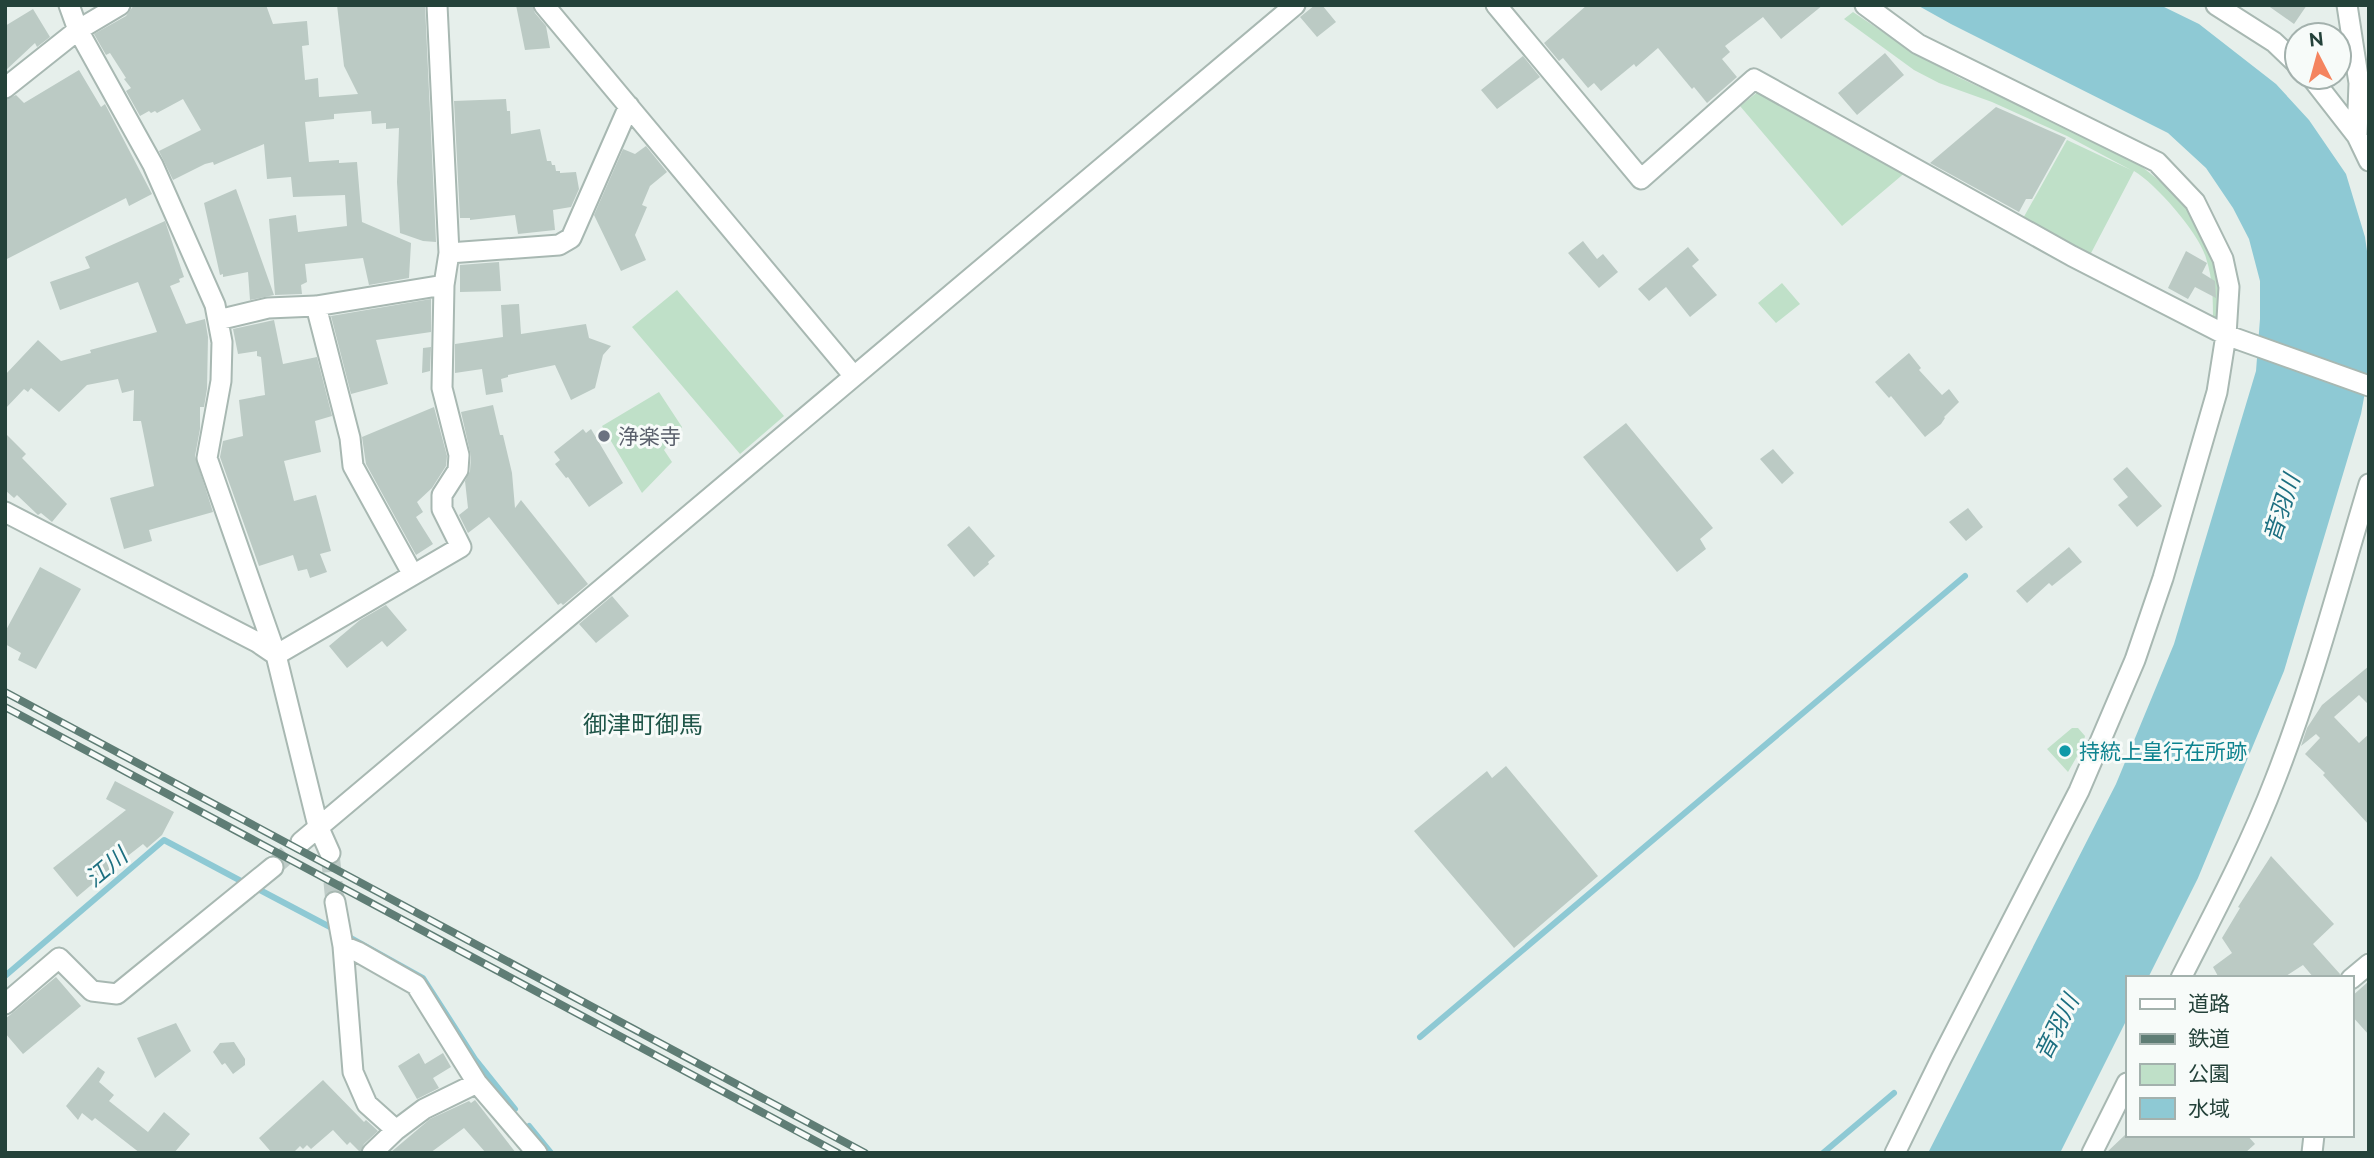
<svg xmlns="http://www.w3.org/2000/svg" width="2374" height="1158" font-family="Raleway,'Noto Sans JP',sans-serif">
<rect width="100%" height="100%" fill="#e6efeb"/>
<path fill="#bfe0c8" d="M 1853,12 L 1913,52 L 1960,78 L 2131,158 L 2166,186 L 2186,207 L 2210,250 L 2221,289 L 2217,324 L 2213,322 C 2213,300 2213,279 2206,258 C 2199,233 2156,184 2134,171 L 2089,257 L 2021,222 L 2067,140 L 2131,170 L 2067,136 L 1992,102 L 1939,83 L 1914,70 L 1844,19 Z
M 1759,91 L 1907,171 L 1842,226 L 1740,106 Z
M 1782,283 L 1800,304 L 1776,323 L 1758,303 Z
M 677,290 L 784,416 L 740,454 L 632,327 Z
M 659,392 L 682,427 L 664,450 L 672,462 L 642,493 L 602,426 Z
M 2072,728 L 2078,728 L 2085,736 L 2083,746 L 2068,772 L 2047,749 Z"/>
<path fill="#8ec9d4" d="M 1917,5 L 2160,5 L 2199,24 L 2276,84 L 2309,120 L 2346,174 L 2365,237 L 2369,265 L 2369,370 L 2361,414 L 2284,671 L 2198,878 L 2148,978 L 2127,978 L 2127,1019 L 2060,1153 L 1928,1153 L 2116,784 L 2174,644 L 2256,371 L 2260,319 L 2260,281 L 2249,239 L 2233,208 L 2206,168 L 2168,133 L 1951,24 Z"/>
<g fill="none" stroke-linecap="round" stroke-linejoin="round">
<path stroke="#8ec9d4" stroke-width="6" d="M 258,889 L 330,927
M 351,938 L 423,978 L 475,1059 L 515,1109
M 5,976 L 164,840 L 241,881
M 1420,1037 L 1965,576
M 529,1126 L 551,1153
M 1823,1153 L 1894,1093"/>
</g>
<path fill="#bbcac4" d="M 134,5 L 266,5 L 273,24 L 307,21 L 309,45 L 302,46 L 305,80 L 318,78 L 319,97 L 358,94 L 344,66 L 337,5 L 425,5 L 436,242 L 423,241 L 400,233 L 397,182 L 399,128 L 386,129 L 386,123 L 372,124 L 371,111 L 334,114 L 334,119 L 305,122 L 309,162 L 339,160 L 339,163 L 357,162 L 362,222 L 411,243 L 409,278 L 369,285 L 363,258 L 305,264 L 307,282 L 301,285 L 302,294 L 275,295 L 269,219 L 296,215 L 298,232 L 347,226 L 345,195 L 293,197 L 291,177 L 267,179 L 264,144 L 214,165 L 213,162 L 205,164 L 173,180 L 159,151 L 201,130 L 183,99 L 157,113 L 155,111 L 151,113 L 149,111 L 140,116 L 126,91 L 131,88 L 124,79 L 126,78 L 110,53 L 106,55 L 94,34 L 126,16 Z
M 516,5 L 532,5 L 535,13 L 546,26 L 550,48 L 525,50 Z
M 1315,5 L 1322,5 L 1336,22 L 1317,37 L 1300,17 Z
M 1587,5 L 1823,5 L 1781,39 L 1763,17 L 1725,46 L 1730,52 L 1722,59 L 1737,77 L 1707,103 L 1694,87 L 1692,89 L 1658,48 L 1636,67 L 1634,64 L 1601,91 L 1594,83 L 1588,88 L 1563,58 L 1559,61 L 1544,43 Z
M 2267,5 L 2307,5 L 2294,24 Z
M 33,9 L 50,37 L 37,47 L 35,43 L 5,71 L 5,26 Z
M 1885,53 L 1904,75 L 1857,115 L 1838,93 Z
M 1523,56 L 1540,77 L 1497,109 L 1481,90 Z
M 79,70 L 101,107 L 105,104 L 152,194 L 129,206 L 126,198 L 5,260 L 5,100 L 16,95 L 24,103 Z
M 506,99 L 507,111 L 510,111 L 511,134 L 540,129 L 547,161 L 551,161 L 552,165 L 555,165 L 556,171 L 560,171 L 560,173 L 576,172 L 579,189 L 571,207 L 553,210 L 555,230 L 518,234 L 515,215 L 470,220 L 470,218 L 460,218 L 454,101 Z
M 1996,107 L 2066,138 L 2032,199 L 2026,199 L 2019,212 L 1930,163 Z
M 646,146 L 667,172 L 650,186 L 642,205 L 647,207 L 635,235 L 646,260 L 621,271 L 594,215 L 623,149 L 635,154 Z
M 236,189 L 249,225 L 274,295 L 250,300 L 248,272 L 223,277 L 223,274 L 220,275 L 204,203 Z
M 165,221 L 184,277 L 179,279 L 180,282 L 170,286 L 186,324 L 205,319 L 208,337 L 207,389 L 204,407 L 200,407 L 200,429 L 195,456 L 213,512 L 149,530 L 152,541 L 124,549 L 110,498 L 154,486 L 141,421 L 133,421 L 134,390 L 122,393 L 118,379 L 87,385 L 59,412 L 31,388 L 28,392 L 24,389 L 5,409 L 5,375 L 38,340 L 61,361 L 91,353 L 90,350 L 157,332 L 138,282 L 60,310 L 50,282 L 90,268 L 85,257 Z
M 1583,241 L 1597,259 L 1603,254 L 1618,272 L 1599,288 L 1568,253 Z
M 1688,247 L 1699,260 L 1692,266 L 1717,295 L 1690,317 L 1666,287 L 1649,301 L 1638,289 Z
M 2186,251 L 2207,263 L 2202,273 L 2215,281 L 2216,298 L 2195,287 L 2188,299 L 2168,288 Z
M 499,262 L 501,291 L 460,292 L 460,265 Z
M 431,299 L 431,332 L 376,340 L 388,384 L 351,394 L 331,316 Z
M 519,304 L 521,334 L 586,324 L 589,338 L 611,346 L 603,355 L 595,388 L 571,400 L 555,365 L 508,375 L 508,377 L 501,379 L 503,392 L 486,395 L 482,369 L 455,373 L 455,344 L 503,337 L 501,305 Z
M 274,320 L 283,364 L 317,357 L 332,416 L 315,421 L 321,452 L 284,461 L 294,501 L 316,495 L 331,551 L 320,554 L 327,572 L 310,578 L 307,569 L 298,571 L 293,555 L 259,566 L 220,457 L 223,441 L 243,436 L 239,400 L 265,395 L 261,357 L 257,356 L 257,351 L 238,354 L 233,329 Z
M 431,347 L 430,371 L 422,373 L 423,348 Z
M 1909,353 L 1921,368 L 1919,370 L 1942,395 L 1949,389 L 1959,402 L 1944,417 L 1945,418 L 1941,424 L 1925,437 L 1891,396 L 1889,398 L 1875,382 Z
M 493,405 L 500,435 L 503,435 L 512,473 L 515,508 L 521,500 L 588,584 L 563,605 L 561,603 L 558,605 L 489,517 L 468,533 L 459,515 L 468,508 L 465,481 L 470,471 L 471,456 L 461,412 Z
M 434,407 L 447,456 L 446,466 L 432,488 L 417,502 L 423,512 L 416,517 L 433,544 L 416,555 L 366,464 L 362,437 Z
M 1626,423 L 1713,528 L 1700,539 L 1706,549 L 1677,572 L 1583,457 Z
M 583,429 L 586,433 L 591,429 L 623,483 L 589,507 L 568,477 L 566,478 L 555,464 L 560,460 L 554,452 Z
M 5,433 L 26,454 L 22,458 L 67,504 L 52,522 L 41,513 L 38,515 L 17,495 L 14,498 L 5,490 Z
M 1773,449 L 1794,473 L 1782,484 L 1760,459 Z
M 2127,467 L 2162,506 L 2137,527 L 2118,505 L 2128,497 L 2113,479 Z
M 1968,508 L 1983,527 L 1966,541 L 1949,522 Z
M 969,526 L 995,556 L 988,562 L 989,564 L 974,577 L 947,545 Z
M 2069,547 L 2082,562 L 2052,586 L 2049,583 L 2027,603 L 2016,591 Z
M 40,567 L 81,589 L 36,669 L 18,660 L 21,653 L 5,644 L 5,632 Z
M 612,596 L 629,616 L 596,643 L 579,624 Z
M 386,605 L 407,630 L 387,647 L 382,641 L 347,668 L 329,646 L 360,620 Z
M 2369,666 L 2369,705 L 2359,695 L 2334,717 L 2359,743 L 2369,734 L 2369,825 L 2323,775 L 2325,773 L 2305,754 L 2320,738 L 2316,734 L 2301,746 L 2307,728 L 2322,705 Z
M 1506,766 L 1598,876 L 1514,948 L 1414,831 L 1487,771 L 1492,778 Z
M 115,781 L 174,812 L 162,835 L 147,848 L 143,844 L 107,872 L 108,874 L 98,883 L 96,881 L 77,897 L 53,868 L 126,810 L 106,799 Z
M 2271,856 L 2334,924 L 2313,944 L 2340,974 L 2339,978 L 2314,978 L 2303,965 L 2283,978 L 2219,978 L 2213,967 L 2232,953 L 2222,938 L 2240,908 L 2238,907 Z
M 56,977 L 81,1006 L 23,1054 L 5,1033 L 5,1019 Z
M 2369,981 L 2369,1035 L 2351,1015 L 2351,997 Z
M 176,1023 L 191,1051 L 155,1078 L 137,1038 Z
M 234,1042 L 245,1059 L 245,1065 L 233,1074 L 225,1063 L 222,1065 L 213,1052 L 220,1043 Z
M 419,1053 L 425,1064 L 443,1053 L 451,1067 L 433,1078 L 439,1088 L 417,1099 L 398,1066 Z
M 98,1067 L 105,1072 L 99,1082 L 114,1095 L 109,1101 L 148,1132 L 164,1112 L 190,1134 L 174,1153 L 140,1153 L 95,1118 L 92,1121 L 82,1113 L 78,1120 L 66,1106 Z
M 323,1080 L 364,1122 L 366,1120 L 378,1131 L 364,1144 L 360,1152 L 350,1142 L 347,1145 L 333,1130 L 311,1149 L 307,1145 L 303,1149 L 300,1146 L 293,1153 L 272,1153 L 259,1138 Z
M 475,1100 L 516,1153 L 486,1153 L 464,1128 L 430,1153 L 390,1153 L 430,1119 L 469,1101 L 471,1103 Z
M 2125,1135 L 2247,1135 L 2255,1144 L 2245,1153 L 2106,1153 Z"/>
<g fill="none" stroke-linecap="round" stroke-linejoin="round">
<path stroke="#bfccc8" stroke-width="19" stroke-dasharray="19 10" stroke-linecap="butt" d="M 330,853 L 335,902
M 273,867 L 301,842"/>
<g stroke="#a8b8b2" stroke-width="23">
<path id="minor" d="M 69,5 L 78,30 L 153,165 L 215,305 L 222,342 L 221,381 L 207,458 L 276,655 L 318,826 L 330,853
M 544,5 L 853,375
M 1496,5 L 1641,179 L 1754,79 L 2072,256 L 2226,335 L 2369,386
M 1865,5 L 1918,44 L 2157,162 L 2195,202 L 2223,259 L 2229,287 L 2226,335 L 2217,392 L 2163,578 L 2135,660 L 2079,791 L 1941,1059 L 1895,1153
M 2216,5 L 2274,42 L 2297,64
M 2347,5 L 2359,83 L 2357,136
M 2311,77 L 2357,136 L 2369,161
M 5,88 L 78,30 L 120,5
M 449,253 L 559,245 L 571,238 L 629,106
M 316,306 L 350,438 L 353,466 L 413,575
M 218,320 L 268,308 L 316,306 L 444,285
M 5,512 L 257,642 L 276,655
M 276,655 L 461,547 L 442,509 L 442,495 L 458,470 L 459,455 L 442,388 L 444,285 L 449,253 L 437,5
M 301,842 L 1295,5
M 335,902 L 343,946 L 353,1072 L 367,1104 L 396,1130 L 372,1153
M 343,946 L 358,952 L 416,985 L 477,1083 L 537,1153
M 2181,978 C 2214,913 2249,848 2275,780 C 2313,683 2339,583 2369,484
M 2351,979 L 2369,964
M 5,1004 L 59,958 L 92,991 L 117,994 L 273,867
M 396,1130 L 424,1109 L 477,1083
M 2092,1153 L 2127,1083
M 2312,1153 L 2314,1135"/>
</g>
<use href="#minor" stroke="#fff" stroke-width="19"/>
<g stroke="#5f7d75" stroke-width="8">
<path id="rail" d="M 5,692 L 865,1153
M 5,707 L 838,1153"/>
</g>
<use href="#rail" stroke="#f7fbf9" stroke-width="5" stroke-dasharray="16" stroke-linecap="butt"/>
</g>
<circle fill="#6b7280" stroke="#f7fbf9" stroke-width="2.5" cx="604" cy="436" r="7"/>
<circle fill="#0f9aa8" stroke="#f7fbf9" stroke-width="2.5" cx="2065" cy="751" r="7"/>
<g text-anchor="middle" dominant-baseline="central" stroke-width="6" stroke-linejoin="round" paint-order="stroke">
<g font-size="21" fill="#5b616d" stroke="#f7fbf9" text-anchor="start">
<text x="618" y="436">浄楽寺</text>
</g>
<g font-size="21" fill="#0d838f" stroke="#f7fbf9" text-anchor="start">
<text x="2079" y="751">持統上皇行在所跡</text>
</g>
<g font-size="23" font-style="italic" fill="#1c6f80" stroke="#f7fbf9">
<text transform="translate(2281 508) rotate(-72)">音羽川</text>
<text transform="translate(106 867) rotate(-40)">江川</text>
<text transform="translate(2056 1027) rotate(-63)">音羽川</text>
</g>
<g font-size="24" fill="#1f5548" stroke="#f7fbf9">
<text x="643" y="724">御津町御馬</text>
</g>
</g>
<rect width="2374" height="1158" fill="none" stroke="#24423a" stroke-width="14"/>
<rect x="2126" y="976" width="228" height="161" fill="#f7fbf9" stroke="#a3b1ad" stroke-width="2"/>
<rect x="2140" y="999" width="35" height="10" fill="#ffffff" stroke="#a3b1ad" stroke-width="2"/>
<text x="2188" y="1011" font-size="21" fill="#24423a">道路</text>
<rect x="2140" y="1034" width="35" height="10" fill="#5f7d75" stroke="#a3b1ad" stroke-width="2"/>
<text x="2188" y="1046" font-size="21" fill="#24423a">鉄道</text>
<rect x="2140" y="1064" width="35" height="21" fill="#bfe0c8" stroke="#a3b1ad" stroke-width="2"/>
<text x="2188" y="1081" font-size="21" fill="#24423a">公園</text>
<rect x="2140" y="1098" width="35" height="21" fill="#8ec9d4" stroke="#a3b1ad" stroke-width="2"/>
<text x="2188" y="1116" font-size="21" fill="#24423a">水域</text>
<g transform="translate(2318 56) rotate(354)"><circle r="33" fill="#f7fbf9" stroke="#a3b1ad" stroke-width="2"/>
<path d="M0-5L12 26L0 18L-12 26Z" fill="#f4845f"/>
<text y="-10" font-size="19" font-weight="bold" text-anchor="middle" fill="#24423a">N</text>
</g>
</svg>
